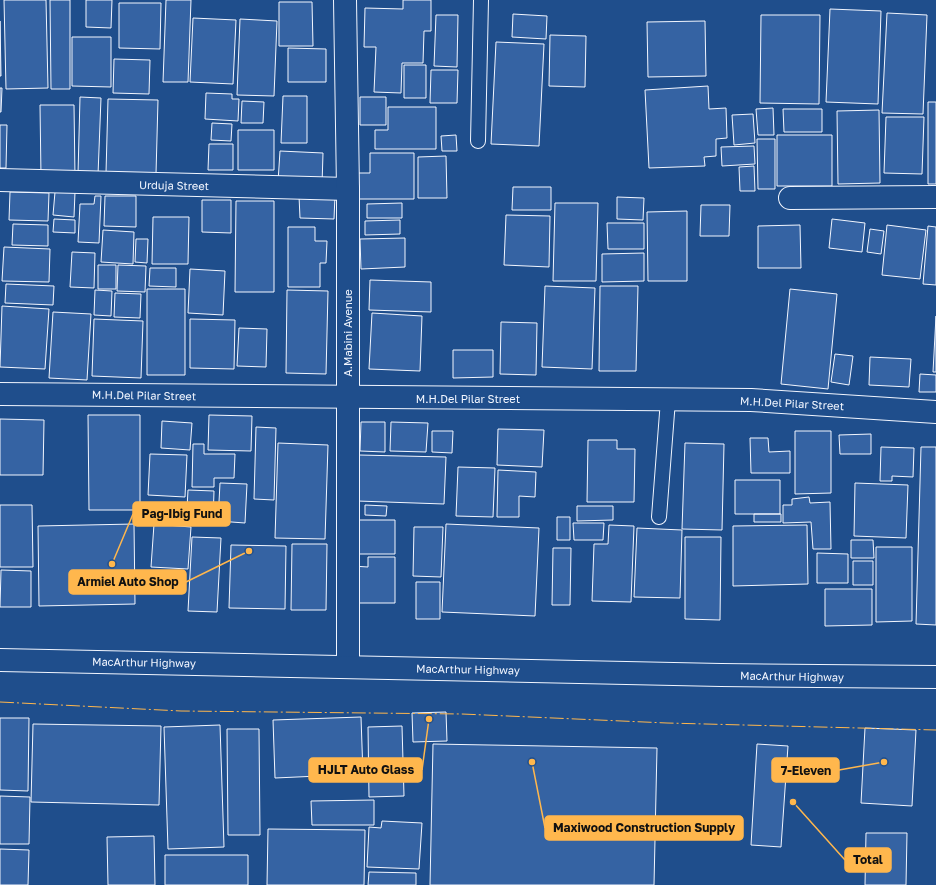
<svg xmlns="http://www.w3.org/2000/svg" width="936" height="885" font-family="'Golos Text',sans-serif">
<rect width="100%" height="100%" fill="#1f4e8c"/>
<path fill="#3563a3" stroke="#f2f6ff" d="M 4,0 L 46,0 L 48,88 L 6,89 Z
M 50,0 L 70,0 L 70,89 L 51,89 Z
M 86,0 L 112,0 L 111,28 L 86,27 Z
M 166,0 L 191,0 L 188,82 L 163,82 Z
M 403,0 L 431,0 L 431,31 L 424,31 L 423,63 L 402,63 L 401,93 L 374,92 L 376,47 L 364,47 L 365,8 L 403,9 Z
M 279,2 L 312,2 L 313,46 L 279,46 Z
M 119,3 L 161,3 L 160,49 L 119,48 Z
M 830,9 L 881,11 L 878,104 L 826,102 Z
M 887,13 L 927,15 L 923,114 L 882,113 Z
M 513,14 L 547,16 L 546,39 L 512,37 Z
M 436,15 L 458,15 L 457,67 L 434,66 Z
M 761,15 L 820,15 L 819,104 L 760,103 Z
M 193,18 L 236,20 L 233,84 L 190,82 Z
M 240,19 L 277,21 L 274,96 L 237,95 Z
M 0,21 L 1,76 L 0,76 Z
M 705,21 L 706,76 L 648,77 L 647,22 Z
M 550,35 L 586,36 L 585,87 L 549,86 Z
M 72,37 L 111,37 L 111,87 L 72,86 Z
M 496,42 L 544,44 L 539,146 L 491,144 Z
M 288,48 L 326,49 L 326,82 L 288,82 Z
M 114,59 L 150,60 L 149,94 L 113,93 Z
M 404,65 L 426,65 L 426,98 L 404,98 Z
M 431,70 L 458,70 L 457,103 L 430,103 Z
M 708,86 L 709,109 L 726,108 L 727,138 L 716,139 L 716,156 L 704,157 L 705,166 L 649,168 L 645,90 Z
M 0,88 L 2,88 L 1,112 L 0,112 Z
M 206,93 L 232,94 L 232,99 L 239,99 L 238,121 L 205,119 Z
M 283,96 L 307,96 L 307,143 L 281,143 Z
M 80,97 L 101,98 L 98,175 L 78,174 Z
M 360,97 L 386,97 L 386,125 L 360,125 Z
M 108,99 L 158,100 L 156,174 L 106,173 Z
M 242,101 L 264,102 L 263,123 L 241,123 Z
M 928,102 L 936,102 L 936,184 L 928,184 Z
M 40,105 L 74,105 L 75,177 L 41,177 Z
M 388,107 L 436,107 L 436,149 L 375,149 L 375,130 L 388,130 Z
M 773,108 L 774,135 L 758,135 L 756,109 Z
M 783,109 L 822,109 L 822,132 L 784,132 Z
M 879,110 L 880,183 L 838,184 L 837,111 Z
M 753,114 L 755,143 L 734,145 L 732,115 Z
M 886,117 L 924,117 L 922,174 L 884,173 Z
M 212,123 L 232,124 L 231,141 L 211,140 Z
M 0,125 L 7,125 L 6,168 L 0,168 Z
M 238,130 L 274,130 L 274,170 L 238,170 Z
M 456,135 L 457,151 L 442,151 L 441,136 Z
M 777,135 L 832,135 L 832,186 L 777,186 Z
M 757,139 L 775,139 L 775,189 L 758,189 Z
M 209,144 L 233,144 L 233,170 L 208,170 Z
M 754,146 L 755,164 L 722,166 L 721,147 Z
M 280,151 L 323,153 L 322,185 L 278,182 Z
M 370,153 L 414,153 L 414,199 L 357,199 L 357,173 L 370,173 Z
M 446,156 L 447,198 L 418,198 L 418,157 Z
M 754,166 L 755,191 L 740,191 L 739,167 Z
M 513,187 L 551,187 L 551,210 L 512,210 Z
M 10,192 L 49,193 L 48,221 L 9,220 Z
M 55,192 L 75,192 L 74,217 L 53,215 Z
M 335,195 L 334,219 L 300,218 L 299,196 Z
M 95,196 L 101,196 L 99,243 L 78,242 L 80,204 L 94,204 Z
M 105,196 L 136,196 L 136,227 L 104,226 Z
M 617,197 L 644,198 L 643,220 L 617,219 Z
M 202,200 L 231,200 L 231,233 L 202,232 Z
M 236,201 L 274,201 L 274,292 L 235,292 Z
M 402,203 L 402,218 L 367,218 L 367,204 Z
M 555,203 L 598,203 L 596,281 L 553,281 Z
M 701,205 L 730,205 L 729,236 L 700,236 Z
M 687,211 L 687,281 L 648,281 L 647,212 Z
M 506,215 L 550,216 L 549,267 L 504,265 Z
M 153,217 L 189,217 L 188,264 L 152,264 Z
M 54,219 L 75,220 L 75,233 L 53,232 Z
M 832,219 L 865,223 L 862,252 L 829,248 Z
M 400,220 L 400,234 L 365,235 L 365,221 Z
M 607,223 L 644,223 L 644,249 L 608,249 Z
M 13,224 L 48,225 L 48,246 L 12,245 Z
M 800,225 L 801,268 L 758,268 L 758,226 Z
M 887,225 L 926,230 L 920,279 L 882,275 Z
M 928,226 L 936,227 L 936,285 L 923,284 Z
M 288,227 L 315,227 L 315,241 L 327,241 L 326,263 L 320,263 L 320,287 L 288,287 Z
M 870,229 L 884,231 L 881,254 L 867,252 Z
M 103,230 L 134,232 L 133,264 L 101,262 Z
M 405,238 L 405,267 L 361,269 L 360,239 Z
M 136,239 L 148,239 L 147,263 L 135,262 Z
M 4,247 L 50,249 L 49,282 L 2,281 Z
M 72,252 L 95,253 L 94,288 L 70,287 Z
M 644,253 L 644,281 L 602,282 L 602,254 Z
M 98,265 L 116,265 L 116,289 L 98,289 Z
M 118,265 L 146,266 L 145,292 L 117,291 Z
M 150,268 L 176,268 L 176,287 L 149,286 Z
M 190,269 L 225,271 L 223,315 L 188,313 Z
M 370,280 L 431,282 L 431,312 L 369,310 Z
M 6,284 L 54,286 L 53,305 L 5,303 Z
M 545,286 L 595,288 L 592,369 L 542,367 Z
M 600,286 L 638,286 L 636,371 L 599,371 Z
M 147,289 L 185,289 L 185,375 L 147,375 Z
M 790,289 L 837,294 L 828,389 L 781,384 Z
M 95,290 L 112,291 L 111,316 L 94,315 Z
M 287,290 L 328,291 L 326,374 L 286,373 Z
M 115,293 L 141,294 L 140,318 L 114,317 Z
M 2,306 L 49,309 L 45,369 L 0,367 Z
M 53,312 L 91,314 L 87,380 L 49,378 Z
M 372,313 L 422,316 L 420,371 L 369,369 Z
M 936,316 L 936,372 L 933,372 Z
M 94,319 L 143,321 L 141,378 L 92,376 Z
M 190,319 L 235,320 L 234,369 L 190,368 Z
M 501,322 L 537,323 L 536,375 L 500,374 Z
M 239,328 L 267,329 L 266,367 L 237,366 Z
M 453,350 L 493,350 L 493,377 L 453,378 Z
M 835,354 L 853,356 L 849,385 L 831,382 Z
M 870,357 L 911,359 L 909,387 L 869,385 Z
M 920,374 L 936,375 L 936,392 L 919,392 Z
M 88,415 L 140,415 L 140,510 L 89,510 Z
M 209,415 L 252,416 L 251,451 L 208,450 Z
M 0,419 L 44,420 L 43,475 L 0,475 Z
M 162,421 L 192,423 L 190,450 L 161,448 Z
M 361,422 L 385,422 L 385,452 L 360,451 Z
M 391,422 L 428,423 L 426,452 L 390,451 Z
M 256,427 L 276,428 L 274,500 L 254,499 Z
M 498,429 L 544,430 L 542,467 L 497,465 Z
M 432,431 L 453,431 L 452,453 L 432,452 Z
M 795,431 L 831,431 L 831,493 L 795,494 Z
M 871,434 L 871,454 L 840,454 L 839,435 Z
M 750,438 L 768,438 L 769,452 L 790,451 L 790,473 L 751,473 Z
M 588,440 L 617,440 L 617,449 L 635,449 L 634,502 L 587,502 Z
M 278,443 L 328,445 L 325,539 L 275,538 Z
M 685,443 L 724,444 L 722,530 L 682,529 Z
M 193,444 L 204,444 L 204,454 L 235,454 L 234,478 L 214,478 L 214,487 L 192,487 Z
M 881,447 L 914,448 L 913,477 L 892,476 L 892,481 L 880,481 Z
M 921,447 L 936,447 L 936,625 L 916,624 Z
M 150,454 L 187,455 L 185,497 L 148,495 Z
M 359,455 L 446,457 L 444,504 L 357,501 Z
M 458,467 L 495,468 L 493,517 L 456,516 Z
M 498,470 L 536,472 L 535,497 L 519,496 L 519,517 L 497,517 Z
M 735,480 L 780,480 L 780,514 L 735,514 Z
M 220,483 L 247,484 L 245,523 L 218,521 Z
M 855,483 L 908,485 L 906,538 L 854,536 Z
M 188,490 L 214,491 L 213,522 L 168,521 L 168,508 L 187,508 Z
M 809,497 L 810,503 L 830,502 L 831,549 L 813,549 L 811,522 L 783,523 L 783,505 L 792,505 L 792,499 Z
M 0,505 L 32,505 L 33,567 L 0,567 Z
M 365,505 L 387,506 L 386,516 L 365,515 Z
M 577,506 L 613,506 L 613,520 L 577,521 Z
M 754,514 L 781,514 L 781,522 L 754,522 Z
M 557,517 L 570,517 L 570,540 L 557,540 Z
M 350,520 L 395,520 L 395,554 L 350,554 Z
M 573,523 L 604,523 L 603,540 L 574,540 Z
M 134,524 L 135,604 L 39,606 L 38,526 Z
M 154,524 L 191,527 L 188,569 L 151,567 Z
M 446,524 L 539,528 L 535,616 L 442,612 Z
M 609,525 L 634,526 L 631,602 L 592,601 L 594,544 L 608,544 Z
M 807,525 L 808,584 L 733,586 L 733,526 Z
M 414,527 L 443,527 L 441,577 L 413,576 Z
M 637,528 L 682,530 L 680,598 L 634,597 Z
M 192,537 L 221,538 L 217,612 L 188,611 Z
M 685,537 L 721,537 L 720,620 L 685,619 Z
M 851,540 L 873,540 L 874,558 L 851,558 Z
M 292,544 L 327,544 L 326,610 L 291,610 Z
M 231,545 L 286,546 L 285,609 L 229,608 Z
M 876,547 L 912,547 L 912,621 L 876,622 Z
M 553,548 L 571,548 L 570,605 L 552,605 Z
M 817,553 L 848,554 L 848,583 L 817,583 Z
M 368,557 L 395,557 L 395,603 L 352,603 L 352,566 L 368,567 Z
M 853,561 L 873,561 L 873,585 L 853,585 Z
M 1,570 L 31,571 L 31,607 L 0,607 Z
M 416,582 L 440,582 L 440,619 L 416,619 Z
M 825,589 L 872,589 L 872,625 L 825,626 Z
M 446,712 L 447,741 L 413,742 L 412,713 Z
M 361,717 L 363,774 L 275,778 L 273,720 Z
M 0,718 L 29,718 L 28,791 L 0,790 Z
M 33,724 L 161,726 L 159,805 L 31,802 Z
M 220,725 L 224,847 L 168,849 L 164,727 Z
M 402,726 L 404,796 L 369,797 L 368,727 Z
M 865,728 L 916,730 L 912,806 L 861,803 Z
M 227,729 L 259,729 L 260,835 L 228,835 Z
M 433,744 L 657,748 L 654,885 L 430,885 Z
M 757,744 L 788,746 L 781,847 L 751,845 Z
M 0,796 L 30,797 L 29,844 L 0,844 Z
M 374,800 L 374,825 L 312,825 L 311,801 Z
M 382,821 L 422,823 L 419,869 L 367,867 L 369,827 L 381,828 Z
M 268,829 L 365,830 L 364,885 L 267,885 Z
M 866,833 L 907,833 L 906,885 L 865,885 Z
M 154,836 L 155,885 L 108,885 L 107,837 Z
M 0,849 L 29,850 L 28,885 L 0,885 Z
M 165,855 L 248,855 L 248,885 L 165,885 Z
M 369,872 L 416,873 L 416,885 L 368,885 Z"/>
<g fill="none" stroke-linecap="round" stroke-linejoin="round">
<g stroke="#f2f6ff" stroke-width="16">
<path id="service" d="M 478,141 L 481,0
M 659,517 L 668,400"/>
</g>
<g stroke="#f2f6ff" stroke-width="24">
<path id="minor" d="M 0,180 L 348,189
M 790,198 L 936,197
M 0,394 L 751,400 L 936,412"/>
</g>
<g stroke="#f2f6ff" stroke-width="24">
<path id="tertiary" d="M 345,0 L 348,189 L 348,667"/>
</g>
<g stroke="#f2f6ff" stroke-width="24">
<path id="trunk" d="M 0,660 L 721,675 L 936,677"/>
</g>
<use href="#service" stroke="#1f4e8c" stroke-width="14"/>
<use href="#minor" stroke="#1f4e8c" stroke-width="22"/>
<use href="#tertiary" stroke="#1f4e8c" stroke-width="22"/>
<use href="#trunk" stroke="#1f4e8c" stroke-width="22"/>
<path stroke="#ffb74d" stroke-width="1" stroke-dasharray="14 3 2 3" stroke-linecap="butt" d="M 0,702 L 181,711 L 462,714 L 667,723 L 936,730"/>
</g>
<g text-anchor="middle" dominant-baseline="central" stroke-width="3" stroke-linejoin="round" paint-order="stroke">
<g font-size="11" fill="#f2f6ff" stroke="#1f4e8c">
<text transform="translate(174 185) rotate(1)">Urduja Street</text>
<text transform="translate(347 333) rotate(-90)">A.Mabini Avenue</text>
<text transform="translate(144 395) rotate(1)">M.H.Del Pilar Street</text>
<text x="468" y="398">M.H.Del Pilar Street</text>
<text transform="translate(792 403) rotate(3)">M.H.Del Pilar Street</text>
<text transform="translate(144 662) rotate(1)">MacArthur Highway</text>
<text transform="translate(468 669) rotate(1)">MacArthur Highway</text>
<text transform="translate(792 676) rotate(1)">MacArthur Highway</text>
</g>
</g>
<path fill="none" stroke="#ffb74d" stroke-width="1.5" d="M112 564L133 514M249 551L186 582M429 719L422 770M884 762L839 770M532 762L545 828M793 802L845 860"/>
<g fill="#ffb74d" stroke="#1f4e8c" stroke-width="1.5">
<circle cx="112" cy="564" r="4"/>
<circle cx="249" cy="551" r="4"/>
<circle cx="429" cy="719" r="4"/>
<circle cx="884" cy="762" r="4"/>
<circle cx="532" cy="762" r="4"/>
<circle cx="793" cy="802" r="4"/>
</g>
<g fill="#ffb74d" stroke="#ffb74d" stroke-width="1.5">
<rect x="133" y="502" width="97" height="24" rx="4"/>
<rect x="69" y="570" width="117" height="24" rx="4"/>
<rect x="309" y="758" width="113" height="24" rx="4"/>
<rect x="772" y="758" width="67" height="24" rx="4"/>
<rect x="545" y="816" width="198" height="24" rx="4"/>
<rect x="845" y="848" width="46" height="24" rx="4"/>
</g>
<g font-size="12" text-anchor="middle" font-weight="bold" fill="#111">
<text x="182" y="518">Pag-Ibig Fund</text>
<text x="128" y="586">Armiel Auto Shop</text>
<text x="366" y="774">HJLT Auto Glass</text>
<text x="806" y="775">7-Eleven</text>
<text x="644" y="832">Maxiwood Construction Supply</text>
<text x="868" y="864">Total</text>
</g>
</svg>
